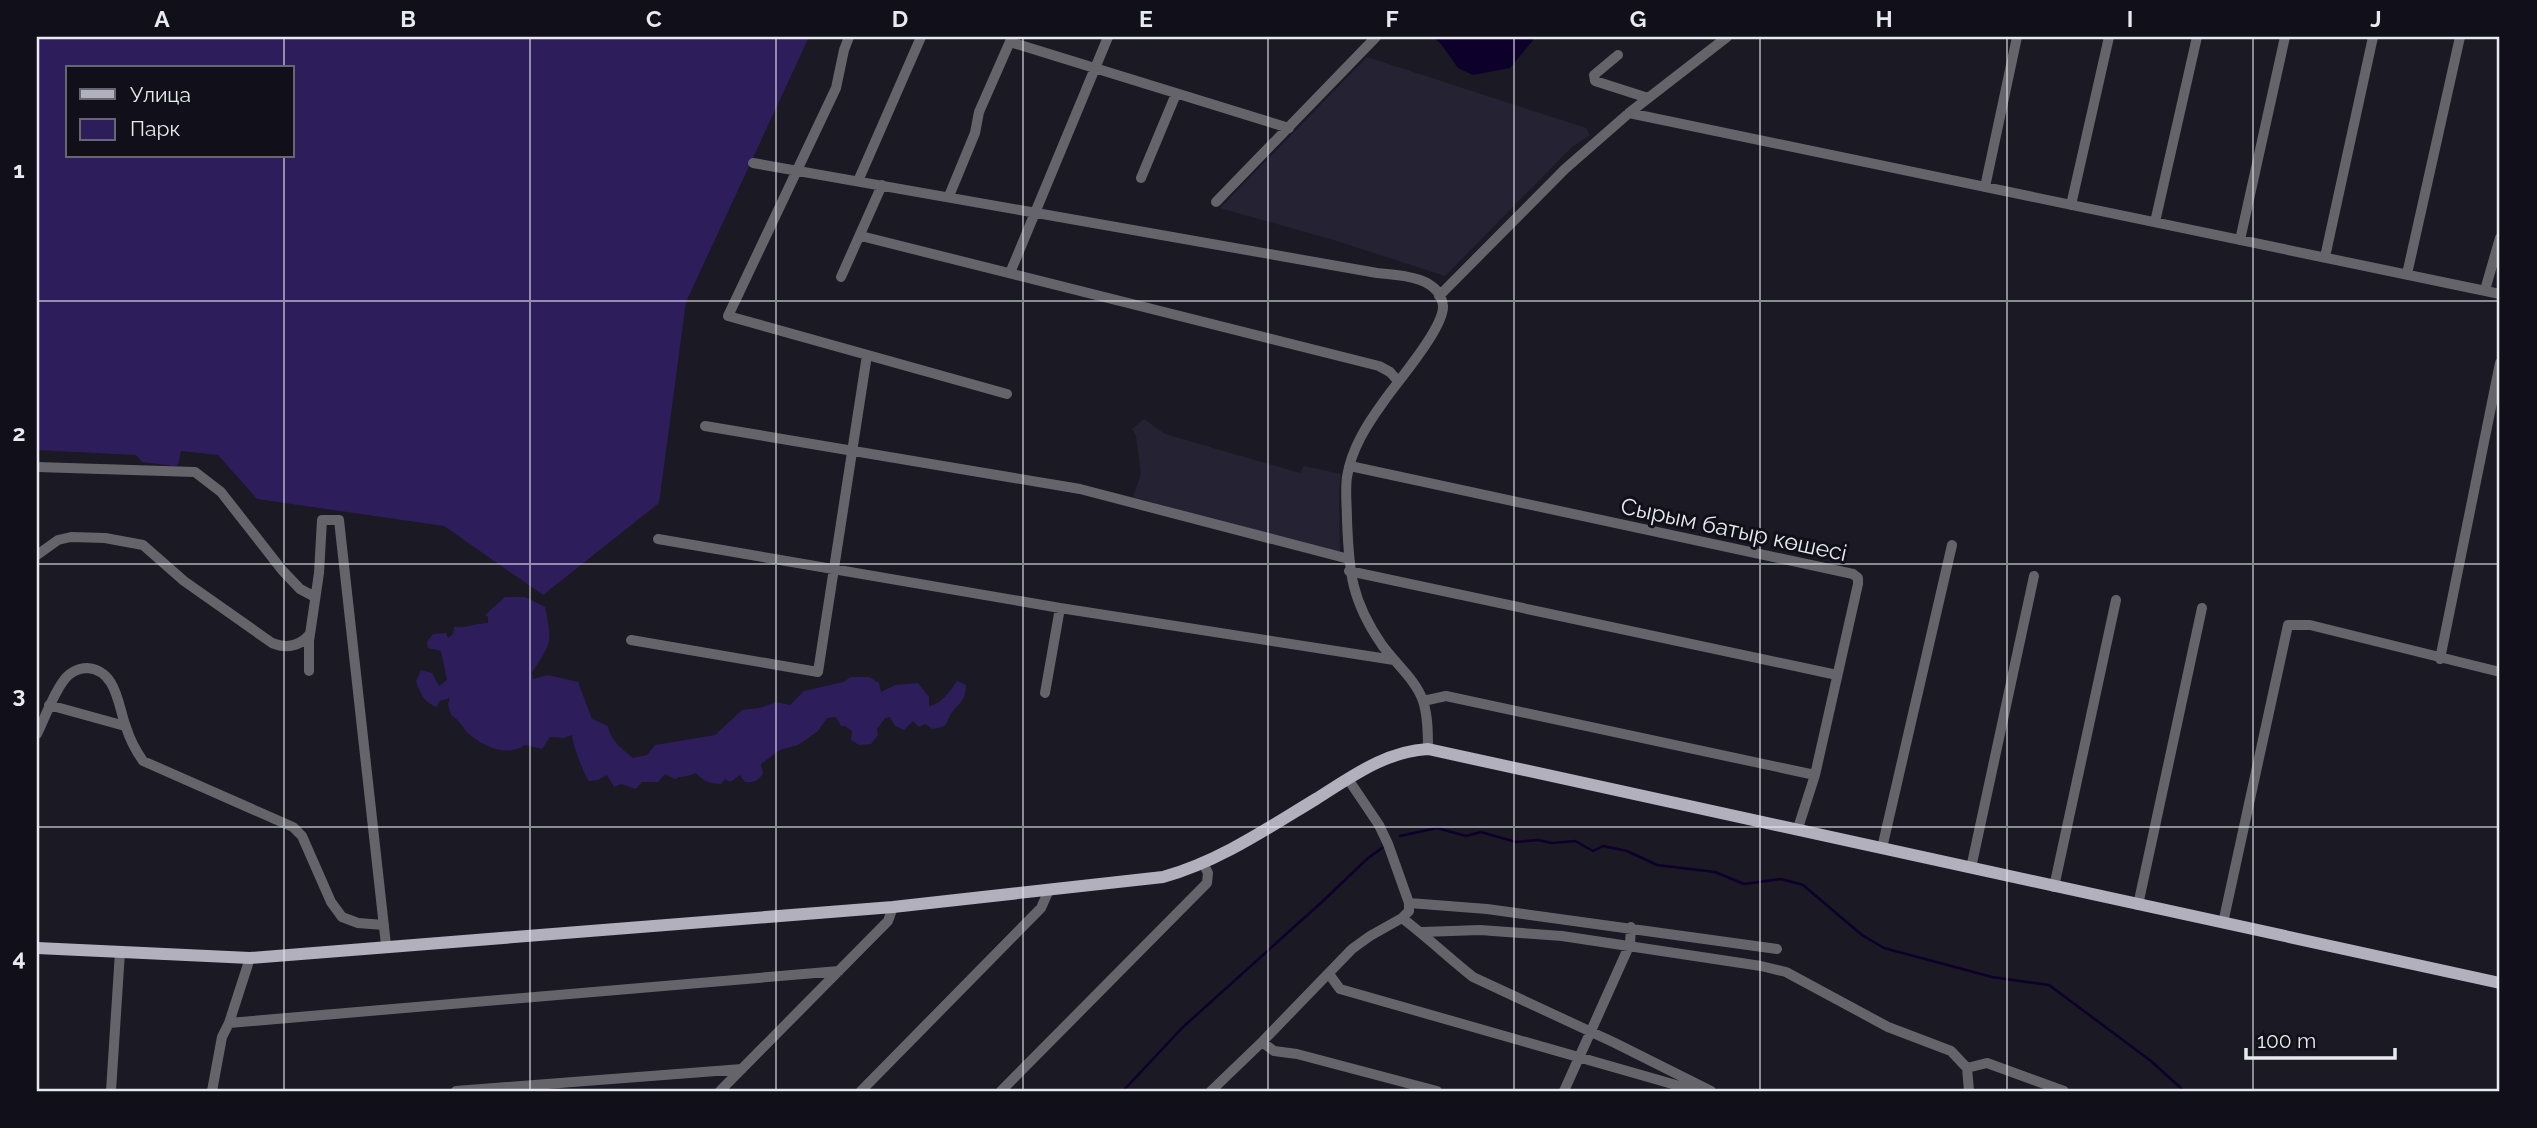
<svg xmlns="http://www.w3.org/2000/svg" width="2537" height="1128" font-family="Raleway,sans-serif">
<rect width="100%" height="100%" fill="#1a1924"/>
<path fill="#252333" d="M 1367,57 L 1586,128 L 1590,135 L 1572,147 L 1445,276 L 1337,241 L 1220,208 Z
M 1144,419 L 1165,434 L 1300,473 L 1304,466 L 1341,474 L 1339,492 L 1340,554 L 1133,497 L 1141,474 L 1136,436 L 1132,429 Z"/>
<path fill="#2d1e5b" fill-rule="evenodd" d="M 37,37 L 809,37 L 686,302 L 659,503 L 543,595 L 444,526 L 257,499 L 218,455 L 181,451 L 178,465 L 174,466 L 142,462 L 136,455 L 37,450 ZM 68,68 L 292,68 L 292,156 L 68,156 Z
M 505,597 L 525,597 L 545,607 C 553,645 551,642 532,673 L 533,679 L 548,675 L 578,682 L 592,719 L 608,726 C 610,740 622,749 633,758 L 647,755 L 655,745 L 715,735 L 742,710 L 760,708 L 776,702 L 790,705 L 804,691 L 843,682 L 851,677 L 869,677 L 879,683 L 881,692 L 895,685 L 918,683 L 929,697 L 929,706 C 941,705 951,690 957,681 L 966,685 C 966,698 961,702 953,711 C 944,722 952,726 932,729 L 925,724 L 919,727 L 913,721 L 904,730 L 895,726 L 890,717 L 885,718 L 877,729 L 878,735 L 871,744 L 859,745 L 851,740 L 852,731 L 845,726 L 841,726 L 836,717 L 827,718 L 818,731 L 798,745 L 780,750 L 761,764 L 763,774 C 757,781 754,783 745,782 L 740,775 L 730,782 L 725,779 L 721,784 C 712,784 702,781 696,773 C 686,778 682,775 675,779 L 665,774 L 658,782 L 642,782 L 636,789 L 621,784 L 614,787 L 607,775 L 598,780 L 589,781 C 584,775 572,743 572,735 L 564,738 L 550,737 L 542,749 L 525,745 C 507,758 481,746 467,732 C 461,725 459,720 451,715 L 448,704 L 450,698 L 440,701 L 437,707 C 424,703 420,693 416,681 L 421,670 L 432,673 L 439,686 L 447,680 L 441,651 L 428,648 L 427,642 L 433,634 L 446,633 L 448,638 L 453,634 L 454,627 C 470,628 475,623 488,623 L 488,617 L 485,615 Z"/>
<path fill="#0d002a" d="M 1433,37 L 1539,37 L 1534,39 L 1510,68 L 1473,75 L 1458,68 L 1441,44 Z"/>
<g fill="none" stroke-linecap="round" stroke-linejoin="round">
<path stroke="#0d002a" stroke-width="2.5" d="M 1400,836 L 1437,828 L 1466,836 L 1481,832 L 1516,842 L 1538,840 L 1552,843 L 1575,841 L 1593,851 L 1603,846 L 1627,851 L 1657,865 L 1715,872 L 1744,884 L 1781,879 L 1803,885 L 1862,935 L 1884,948 L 1992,977 L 2049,985 L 2151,1061 L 2184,1091
M 1123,1091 L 1182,1028 L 1324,900 L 1368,858 L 1382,848"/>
<path stroke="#65646a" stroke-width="10" d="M 849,37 L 844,50 L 836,88 L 728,316 L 1007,394
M 1010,42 L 1289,128
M 1618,55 L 1594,75 L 1595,81 L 1648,98
M 1629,113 L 2500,294
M 753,163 L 1377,273 C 1399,275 1440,276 1443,306 C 1444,328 1397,382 1384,401 C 1368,423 1351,449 1347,477 C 1345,491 1347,506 1347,520 C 1349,572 1351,600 1382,645 C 1395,663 1416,680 1423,701 C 1428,716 1428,734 1428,749
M 1141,178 L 1176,94
M 858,181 L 921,37
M 1985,187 L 2017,37
M 949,196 L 975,133 L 979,112 L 1012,37
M 1216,202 L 1376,37
M 2071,205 L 2109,37
M 2155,222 L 2197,37
M 861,236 L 1379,366 L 1390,372 L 1398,381
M 2240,240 L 2285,37
M 2325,257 L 2373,37
M 1010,273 L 1108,37
M 2407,274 L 2460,37
M 841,277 L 882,185
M 2485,290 L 2500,238
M 1439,296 L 1565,169 L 1629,113 L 1727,37
M 705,426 L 1080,489 L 1349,559
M 1350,466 L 1853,574 L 1858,578 L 1858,584 L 1815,775 L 1798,828
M 37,467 L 195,472 L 221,492 L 282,570 L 300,589 L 315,597
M 658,539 L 1060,608 L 1394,660
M 37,555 L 58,540 L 71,537 L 105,538 L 143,545 L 184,581 L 272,643 C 287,649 300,646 310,634
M 1349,571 L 1837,675
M 631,640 L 818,672 L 867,355
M 2440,659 L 2500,363
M 309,671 L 309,641 L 319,573 L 322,520 L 339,520 L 386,945
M 1045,693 L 1060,608
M 1423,701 L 1446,696 L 1815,775
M 49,705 L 125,726
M 37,734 C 46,716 52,696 64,680 C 69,673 78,668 87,668 C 117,670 118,706 126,727 C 130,740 136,751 143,761 L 293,827 L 302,836 L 331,902 L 342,917 L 358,923 L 384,925
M 1882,848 L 1952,545
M 1971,868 L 2034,576
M 2054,887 L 2116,600
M 1409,903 L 1487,909 L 1777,949
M 2138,905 L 2202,608
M 1402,918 C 1427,937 1449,958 1473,977 L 1615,1043 L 1711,1091
M 2223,923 L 2288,625 L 2310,625 L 2500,672
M 1422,932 L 1480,930 L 1562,936 L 1761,966 L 1786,972 L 1888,1027 L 1951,1051 L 1967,1068 L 1969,1091
M 1329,974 L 1340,989 L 1697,1091
M 229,1023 L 839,971
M 1262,1042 L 1274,1051 L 1297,1054 L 1437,1091
M 1967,1068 L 1987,1063 L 2064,1091
M 111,1091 L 120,952
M 212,1091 L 222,1037 L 229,1023 L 250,958
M 456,1091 L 742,1069
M 720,1091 L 888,921 L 893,907
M 861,1091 L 1041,908 L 1049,890
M 1001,1091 L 1207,883 L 1208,873 L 1203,863
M 1211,1091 L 1262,1042 L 1352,949 L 1370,936 L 1402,918 L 1409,911 L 1409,903 L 1388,844 L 1379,825 L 1348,779
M 1564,1091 L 1630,944 L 1631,927"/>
<path stroke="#b1b0bc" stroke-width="12" d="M 37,948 L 250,958 L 893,907 L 1163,877 C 1218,862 1268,828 1316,799 C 1351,777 1386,751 1428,749 L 2500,983"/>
</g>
<path fill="none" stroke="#e9e9f0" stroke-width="2" stroke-opacity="0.55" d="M 284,37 L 284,68M 530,37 L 530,1091M 776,37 L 776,1091M 1023,37 L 1023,1091M 1268,37 L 1268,1091M 1514,37 L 1514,1091M 1760,37 L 1760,1091M 2007,37 L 2007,1091M 2253,37 L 2253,1091M 284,156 L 284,1091M 37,301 L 2500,301M 37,564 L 2500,564M 37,827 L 2500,827"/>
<g text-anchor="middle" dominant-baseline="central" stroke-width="6" stroke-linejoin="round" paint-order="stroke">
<g font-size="23" fill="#e9e9f0" stroke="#11101a">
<text transform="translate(1734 529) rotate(12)">Сырым батыр көшесі</text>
</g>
</g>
<rect width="2537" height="1128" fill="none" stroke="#11101a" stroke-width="77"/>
<rect x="66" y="66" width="228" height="91" fill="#11101a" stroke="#676770" stroke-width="2"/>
<rect x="80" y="89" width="35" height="10" fill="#b1b0bc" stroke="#676770" stroke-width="2"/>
<text x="130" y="102" font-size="21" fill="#e9e9f0">Улица</text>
<rect x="80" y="119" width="35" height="21" fill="#2d1e5b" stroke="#676770" stroke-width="2"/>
<text x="130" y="136" font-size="21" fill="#e9e9f0">Парк</text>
<path d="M2246 1048v10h149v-10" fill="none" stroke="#e9e9f0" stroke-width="3.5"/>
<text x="2257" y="1048" font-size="21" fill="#e9e9f0" stroke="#11101a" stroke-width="5" paint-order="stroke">100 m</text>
<rect x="38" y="38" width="2460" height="1052" fill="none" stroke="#e9e9f0" stroke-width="2.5"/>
<g font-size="23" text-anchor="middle" font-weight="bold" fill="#e9e9f0">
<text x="162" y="27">A</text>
<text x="408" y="27">B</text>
<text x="654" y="27">C</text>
<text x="900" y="27">D</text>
<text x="1146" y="27">E</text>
<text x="1392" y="27">F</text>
<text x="1638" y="27">G</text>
<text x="1884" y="27">H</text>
<text x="2130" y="27">I</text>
<text x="2376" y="27">J</text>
<text x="19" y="178">1</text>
<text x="19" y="441">2</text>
<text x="19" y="703">3</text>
<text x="19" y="966">4</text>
</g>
</svg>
